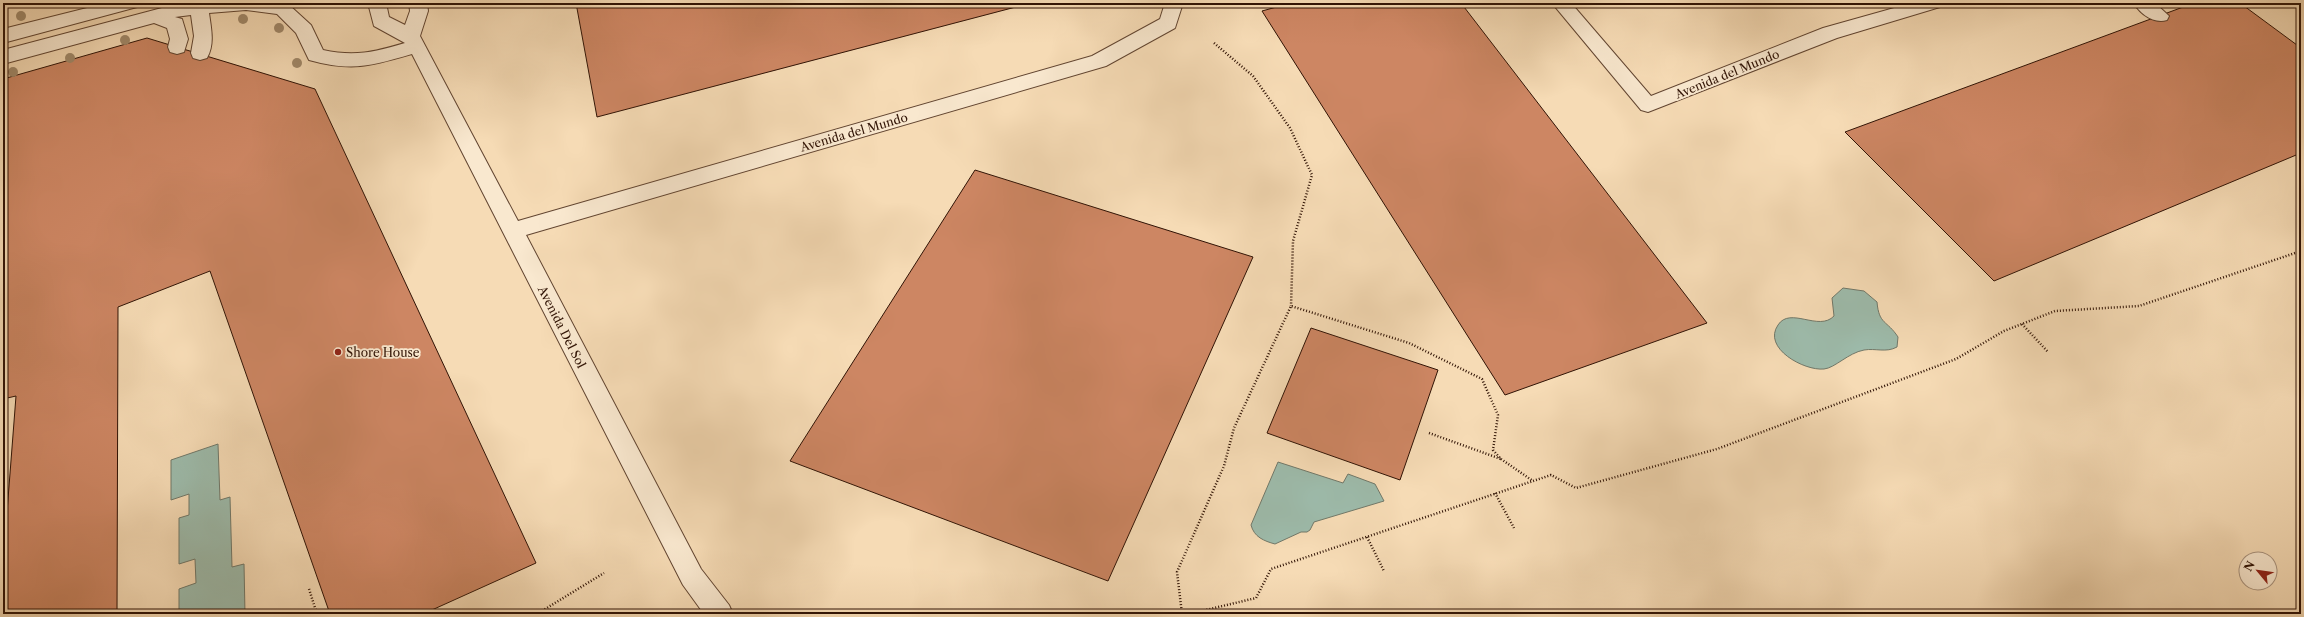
<svg xmlns="http://www.w3.org/2000/svg" width="2304" height="617" font-family="'Libre Caslon Text',serif">
<rect width="100%" height="100%" fill="#f6dbb5"/>
<filter id="stains"><feTurbulence type="fractalNoise" baseFrequency=".005" numOctaves="4"/><feColorMatrix values="0 0 0 0 .2 0 0 0 0 .09 0 0 0 0 .02 0 0 0 .5 -.17"/></filter>
<radialGradient id="worn" r=".72"><stop offset=".6" stop-color="#630" stop-opacity="0"/><stop offset="1" stop-color="#630" stop-opacity=".3"/></radialGradient>
<path fill="#9dbbab" stroke="#717869" d="M 1843,288 L 1864,291 L 1877,302 C 1879,325 1887,320 1898,337 L 1897,347 C 1886,353 1876,348 1864,350 C 1848,353 1835,368 1824,369 C 1804,371 1762,348 1778,325 C 1790,306 1819,332 1834,316 L 1832,298 Z
M 218,444 L 220,500 L 230,497 L 232,567 L 244,564 L 245,614 L 179,614 L 179,589 L 196,583 L 195,559 L 179,564 L 179,518 L 189,515 L 189,494 L 171,500 L 171,460 Z
M 1278,462 L 1343,483 L 1348,474 L 1375,484 L 1384,501 L 1314,522 L 1310,530 L 1307,532 L 1301,532 L 1275,544 C 1264,541 1254,537 1251,525 Z"/>
<path fill="#cd8663" stroke="#301305" d="M 576,3 L 1031,3 L 597,117 Z
M 1291,3 L 1461,3 L 1707,323 L 1505,395 L 1262,11 Z
M 2194,3 L 2240,3 L 2301,48 L 2301,153 L 1994,281 L 1845,132 Z
M 147,38 L 315,89 L 536,563 L 423,614 L 330,614 L 210,271 L 118,307 L 117,614 L 3,614 L 3,564 L 16,396 L 3,399 L 3,79 Z
M 975,170 L 1253,257 L 1108,581 L 790,461 Z
M 1311,328 L 1438,370 L 1400,480 L 1267,433 Z"/>
<g fill="none" stroke-linecap="round" stroke-linejoin="round">
<g stroke="#624531" stroke-width="2">
<path id="minor" d="M 107,3 L 140,3 L 137,7 L 3,43 L 3,29 Z
M 368,3 L 386,3 L 389,17 L 405,25 L 410,11 L 409,3 L 427,3 L 428,11 L 420,36 L 518,221 L 1092,56 L 1160,19 L 1165,3 L 1183,3 L 1175,28 L 1106,66 L 526,235 L 701,569 L 729,605 L 733,614 L 704,614 L 683,585 L 412,54 C 371,66 352,72 309,60 L 296,33 L 277,14 L 246,10 L 209,13 C 211,28 215,44 207,58 L 200,60 L 193,58 L 191,53 L 194,36 L 191,15 L 175,17 L 182,19 L 188,39 L 184,52 L 177,54 L 170,52 L 168,47 L 170,39 L 167,28 L 154,23 L 3,64 L 3,50 L 177,4 L 288,4 L 311,25 L 323,50 C 355,57 374,52 405,43 L 374,26 Z
M 1552,3 L 1571,3 L 1651,96 L 1823,28 L 1912,3 L 1943,3 L 1940,7 L 1837,38 L 1648,112 L 1641,110 Z
M 2134,3 L 2155,3 L 2169,16 L 2167,20 C 2154,24 2140,14 2134,3 Z"/>
</g>
<path stroke="#301305" stroke-width="2.5" stroke-dasharray="1 2" stroke-linecap="butt" d="M 1214,43 L 1253,76 L 1290,128 L 1312,175 L 1293,241 L 1291,306
M 2022,324 L 2048,352
M 1429,433 L 1501,459
M 1495,493 L 1514,528
M 1367,537 L 1384,571
M 309,589 L 317,614
M 537,614 L 604,573
M 1182,614 L 1177,572 L 1224,466 L 1234,428 L 1291,306 L 1409,343 L 1482,379 L 1498,415 L 1493,450 L 1501,459 L 1533,481
M 1189,614 L 1256,598 L 1271,569 L 1551,475 L 1576,488 L 1717,449 L 1956,359 L 2004,331 L 2055,311 L 2139,306 L 2301,251"/>
<use href="#minor" fill="#f9e8cf" fill-rule="evenodd"/>
</g>
<g fill="#a1896a">
<circle cx="21" cy="16" r="5"/>
<circle cx="243" cy="19" r="5"/>
<circle cx="279" cy="28" r="5"/>
<circle cx="125" cy="40" r="5"/>
<circle cx="70" cy="58" r="5"/>
<circle cx="297" cy="63" r="5"/>
<circle cx="13" cy="72" r="5"/>
</g>
<circle fill="#8f2418" stroke="#f9e8cf" stroke-width="1.5" cx="338" cy="352" r="4"/>
<g text-anchor="middle" dominant-baseline="central" stroke-width="3.5" stroke-linejoin="round" paint-order="stroke">
<g font-size="12" fill="#301305" stroke="#f9e8cf">
<text transform="translate(1727 74) rotate(-22)">Avenida del Mundo</text>
<text transform="translate(854 132) rotate(-16)">Avenida del Mundo</text>
<text transform="translate(562 327) rotate(63)">Avenida Del Sol</text>
</g>
<g font-size="12" fill="#301305" stroke="#f9e8cf" text-anchor="start">
<text x="346" y="352">Shore House</text>
</g>
</g>
<rect width="2304" height="617" fill="none" stroke="#f6dbb5" stroke-width="16"/>
<rect x="4" y="4" width="2296" height="609" fill="none" stroke="#301305" stroke-width="2"/>
<rect x="8" y="8" width="2288" height="601" fill="none" stroke="#301305"/>
<g transform="translate(2258 571) rotate(299)"><circle r="19" fill="#f9e8cf" stroke="#a9937e"/>
<path d="M0-3L7 15L0 10L-7 15Z" fill="#8f2418"/>
<text y="-6" font-size="11" font-weight="bold" text-anchor="middle" fill="#301305">N</text>
</g>
<rect width="100%" height="100%" filter="url(#stains)"/>
<rect width="100%" height="100%" fill="url(#worn)"/>
</svg>
